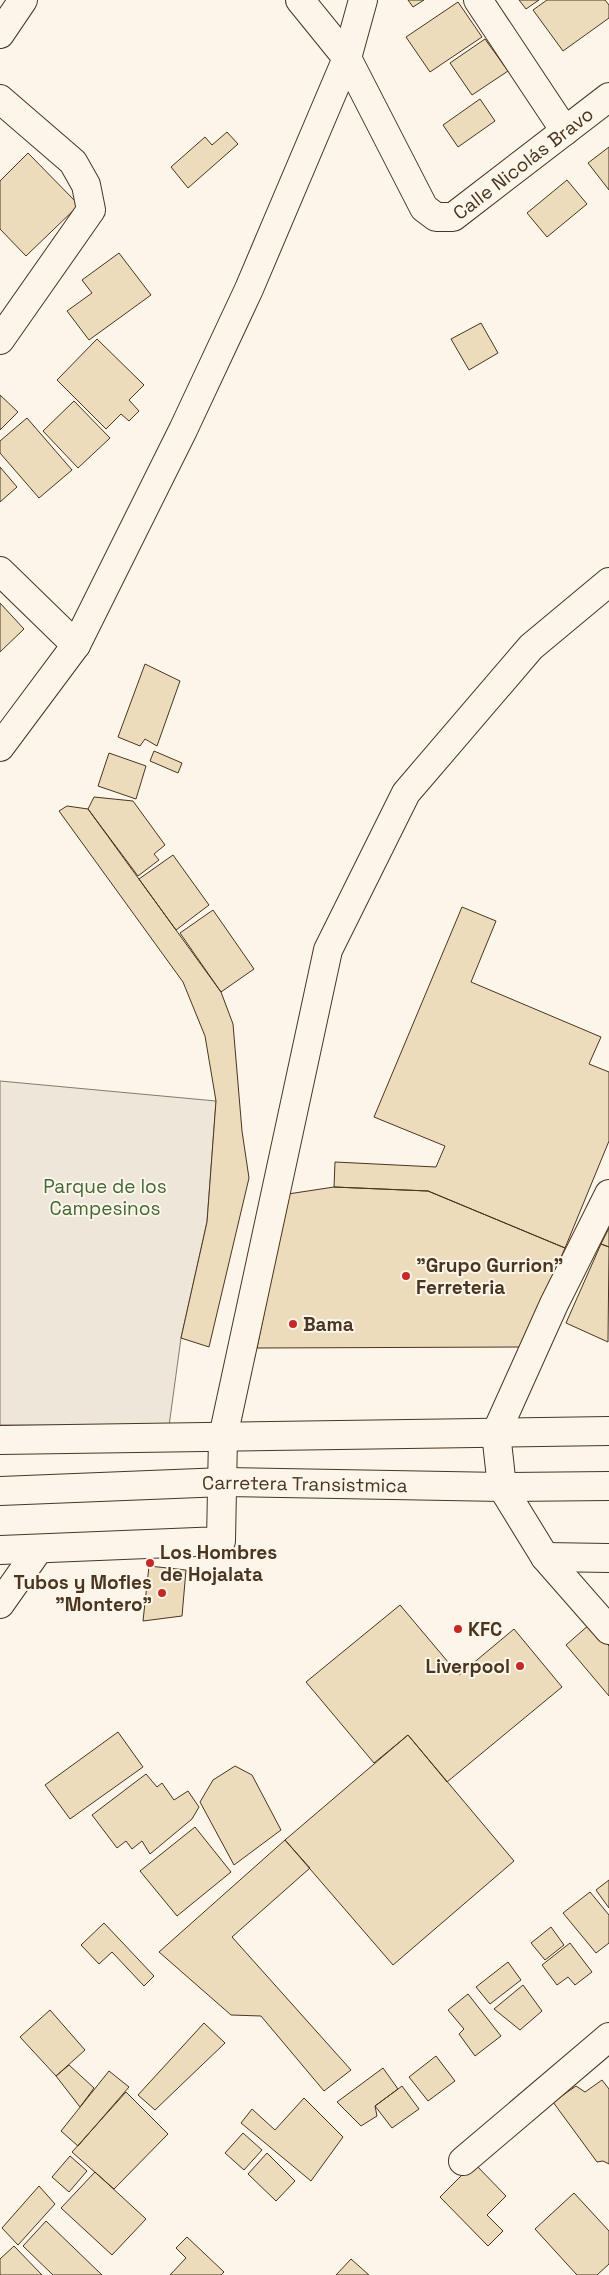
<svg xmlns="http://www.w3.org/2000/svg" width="609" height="2275" font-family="'Space Grotesk',sans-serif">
<rect width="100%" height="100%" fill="#fbf6e9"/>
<path fill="#ede6d9" stroke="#887966" d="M 0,1081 L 216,1101 L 207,1222 L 181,1338 L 169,1426 L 0,1425 Z"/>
<path fill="#ecdcbc" stroke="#4a3520" d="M 408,0 L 424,0 L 413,7 Z
M 519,0 L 539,0 L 526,9 Z
M 547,0 L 605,0 L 609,5 L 609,18 L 563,51 L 533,10 Z
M 458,2 L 482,37 L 430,72 L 406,37 Z
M 485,39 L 508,71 L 472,95 L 450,63 Z
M 480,99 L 495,121 L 458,147 L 443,125 Z
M 227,132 L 238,144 L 188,188 L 171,167 L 205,137 L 212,145 Z
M 609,147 L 609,190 L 588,163 Z
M 28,153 L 79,205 L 26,256 L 0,229 L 0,181 Z
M 567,180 L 587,204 L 547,237 L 527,213 Z
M 119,253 L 151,295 L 89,340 L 67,311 L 92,293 L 82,280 Z
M 481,323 L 498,353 L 469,370 L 451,339 Z
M 97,339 L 144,385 L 129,400 L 139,411 L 129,421 L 121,414 L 106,429 L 57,380 Z
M 0,395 L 18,412 L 0,430 Z
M 74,401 L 110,438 L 78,468 L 43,431 Z
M 27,418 L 72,470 L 39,498 L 0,453 L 0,441 Z
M 0,467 L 17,487 L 0,502 Z
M 0,603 L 24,629 L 0,652 Z
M 145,664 L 180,681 L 157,746 L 145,739 L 140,746 L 118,737 Z
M 154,751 L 182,763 L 178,773 L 150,761 Z
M 109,753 L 146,766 L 136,799 L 98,786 Z
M 94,797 L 133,801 L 165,845 L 154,854 L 159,860 L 138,876 L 88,809 Z
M 67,806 L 88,809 L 221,992 L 233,1024 L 242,1131 L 249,1178 L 209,1347 L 181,1338 L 207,1222 L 216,1101 L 205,1036 L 183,982 L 59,811 Z
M 173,855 L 209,905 L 176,930 L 139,879 Z
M 462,907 L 496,921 L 471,982 L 601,1037 L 589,1064 L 609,1072 L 609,1141 L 565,1248 L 428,1191 L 334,1187 L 335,1162 L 436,1167 L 445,1146 L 374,1117 Z
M 213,910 L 254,969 L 221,992 L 180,933 Z
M 334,1187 L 428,1191 L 565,1248 L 522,1347 L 257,1348 L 288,1194 Z
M 609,1228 L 609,1247 L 601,1244 Z
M 601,1244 L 609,1247 L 608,1342 L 566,1323 Z
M 149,1566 L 186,1570 L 182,1616 L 143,1621 Z
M 400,1605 L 459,1675 L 514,1629 L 562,1687 L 447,1782 L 408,1735 L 374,1763 L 306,1682 Z
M 590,1624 L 609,1646 L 609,1696 L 566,1645 Z
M 118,1732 L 143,1767 L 70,1819 L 45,1785 Z
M 408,1735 L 514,1861 L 393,1965 L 285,1840 Z
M 235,1766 L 252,1775 L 281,1830 L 234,1865 L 200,1802 L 213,1780 Z
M 146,1774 L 157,1787 L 162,1783 L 174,1800 L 188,1791 L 199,1807 L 192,1819 L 150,1854 L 142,1841 L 132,1849 L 126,1841 L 117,1848 L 92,1815 Z
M 195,1827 L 231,1872 L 177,1916 L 140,1871 Z
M 285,1840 L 310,1868 L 232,1937 L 351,2070 L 324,2091 L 261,2016 L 231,2015 L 159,1952 Z
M 609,1880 L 609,1908 L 596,1890 Z
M 590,1892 L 609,1915 L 609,1943 L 596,1953 L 563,1913 Z
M 104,1923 L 154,1976 L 144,1986 L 112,1952 L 99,1964 L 81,1945 Z
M 551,1927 L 564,1945 L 545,1960 L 531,1943 Z
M 570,1943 L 592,1972 L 575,1985 L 568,1977 L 557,1985 L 542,1965 Z
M 508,1962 L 521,1980 L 490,2004 L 476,1987 Z
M 523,1985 L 542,2011 L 520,2030 L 494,2009 Z
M 468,1994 L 501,2036 L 475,2056 L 459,2034 L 464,2029 L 448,2010 Z
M 50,2010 L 85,2050 L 56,2076 L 20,2037 Z
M 204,2023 L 225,2043 L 155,2110 L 138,2095 Z
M 436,2056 L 455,2081 L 428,2101 L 409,2077 Z
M 69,2065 L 94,2088 L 80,2107 L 56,2076 Z
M 383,2068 L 398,2089 L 375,2106 L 377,2116 L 361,2126 L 337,2102 Z
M 109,2071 L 129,2087 L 78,2146 L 61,2131 Z
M 602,2080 L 609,2089 L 609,2164 L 603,2161 L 597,2162 L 553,2102 L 576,2086 L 585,2092 Z
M 402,2086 L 419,2109 L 392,2128 L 375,2106 Z
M 126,2092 L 168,2134 L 114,2189 L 72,2152 Z
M 304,2098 L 343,2137 L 311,2181 L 241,2123 L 252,2109 L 275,2130 Z
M 243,2133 L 262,2150 L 244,2170 L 225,2153 Z
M 267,2153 L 295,2181 L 276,2201 L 248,2174 Z
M 70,2156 L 87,2171 L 69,2192 L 52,2177 Z
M 474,2163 L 506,2196 L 487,2215 L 503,2231 L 488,2246 L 440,2197 Z
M 95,2172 L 146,2219 L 112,2255 L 61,2208 Z
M 39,2186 L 55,2204 L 18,2245 L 2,2228 Z
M 574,2193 L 609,2231 L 609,2264 L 597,2275 L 577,2275 L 535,2229 Z
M 46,2221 L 102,2275 L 53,2275 L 23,2246 Z
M 187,2237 L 224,2272 L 221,2275 L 170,2275 L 186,2258 L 176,2248 Z
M 14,2246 L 42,2275 L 0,2275 L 0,2259 Z
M 351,2259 L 369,2275 L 336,2275 Z"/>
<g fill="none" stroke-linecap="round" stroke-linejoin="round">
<g stroke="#4a3520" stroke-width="30">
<g id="minor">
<path id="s1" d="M 363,0 L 347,58 L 424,208 L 436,217 L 453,217 L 609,97"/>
<path d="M 478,0 L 565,131"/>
<path d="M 0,34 L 23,0"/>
<path d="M 0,99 L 73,162 L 86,185 L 91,210 L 0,340"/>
<path d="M 0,571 L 76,645"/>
<path d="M 0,747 L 76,645 L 183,430 L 249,289 L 347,58 L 300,0"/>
<path d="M 609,1194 L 554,1304 L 496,1433 L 502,1487 L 545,1557 L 609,1630"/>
<path d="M 0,1550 L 221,1541 L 223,1437 L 328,950 L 406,793 L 531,647 L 609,582"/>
<path d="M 545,1557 L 609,1558"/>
<path d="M 0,1604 L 38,1550"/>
<path d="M 463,2161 L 609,2037"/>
</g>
</g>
<g stroke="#4a3520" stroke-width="30">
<g id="primary">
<path d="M 0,1440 L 609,1431"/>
<path id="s2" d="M 0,1491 L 224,1482 L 502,1487 L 609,1486"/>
</g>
</g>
<use href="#minor" stroke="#fbf6e9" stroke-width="28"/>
<use href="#primary" stroke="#fbf6e9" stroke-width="28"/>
</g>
<g fill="#c62828" stroke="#fbf6e9" stroke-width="2">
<circle cx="406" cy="1276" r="5"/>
<circle cx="293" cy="1324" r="5"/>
<circle cx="150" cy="1563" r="5"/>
<circle cx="162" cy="1593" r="5"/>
<circle cx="458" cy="1629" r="5"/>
<circle cx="520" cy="1666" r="5"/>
</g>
<g text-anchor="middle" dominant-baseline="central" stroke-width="4" stroke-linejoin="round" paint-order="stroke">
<g font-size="19" fill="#4a3520" stroke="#fbf6e9">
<text stroke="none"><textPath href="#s1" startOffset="349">Calle Nicolás Bravo</textPath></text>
<text stroke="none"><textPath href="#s2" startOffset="305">Carretera Transistmica</textPath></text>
</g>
<g font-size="19" fill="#436837" stroke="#fbf6e9">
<text x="105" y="1186">Parque de los<tspan x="105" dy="22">Campesinos</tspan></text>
</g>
<g font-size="19" font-weight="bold" fill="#4a3520" stroke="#fbf6e9" text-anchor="start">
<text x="416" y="1265">"Grupo Gurrion"<tspan x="416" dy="22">Ferreteria</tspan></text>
<text x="303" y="1324">Bama</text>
<text x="160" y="1552">Los Hombres<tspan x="160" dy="22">de Hojalata</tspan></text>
<text x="152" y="1582" text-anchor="end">Tubos y Mofles<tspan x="152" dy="22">"Montero"</tspan></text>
<text x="468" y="1629">KFC</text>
<text x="510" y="1666" text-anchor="end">Liverpool</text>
</g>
</g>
</svg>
